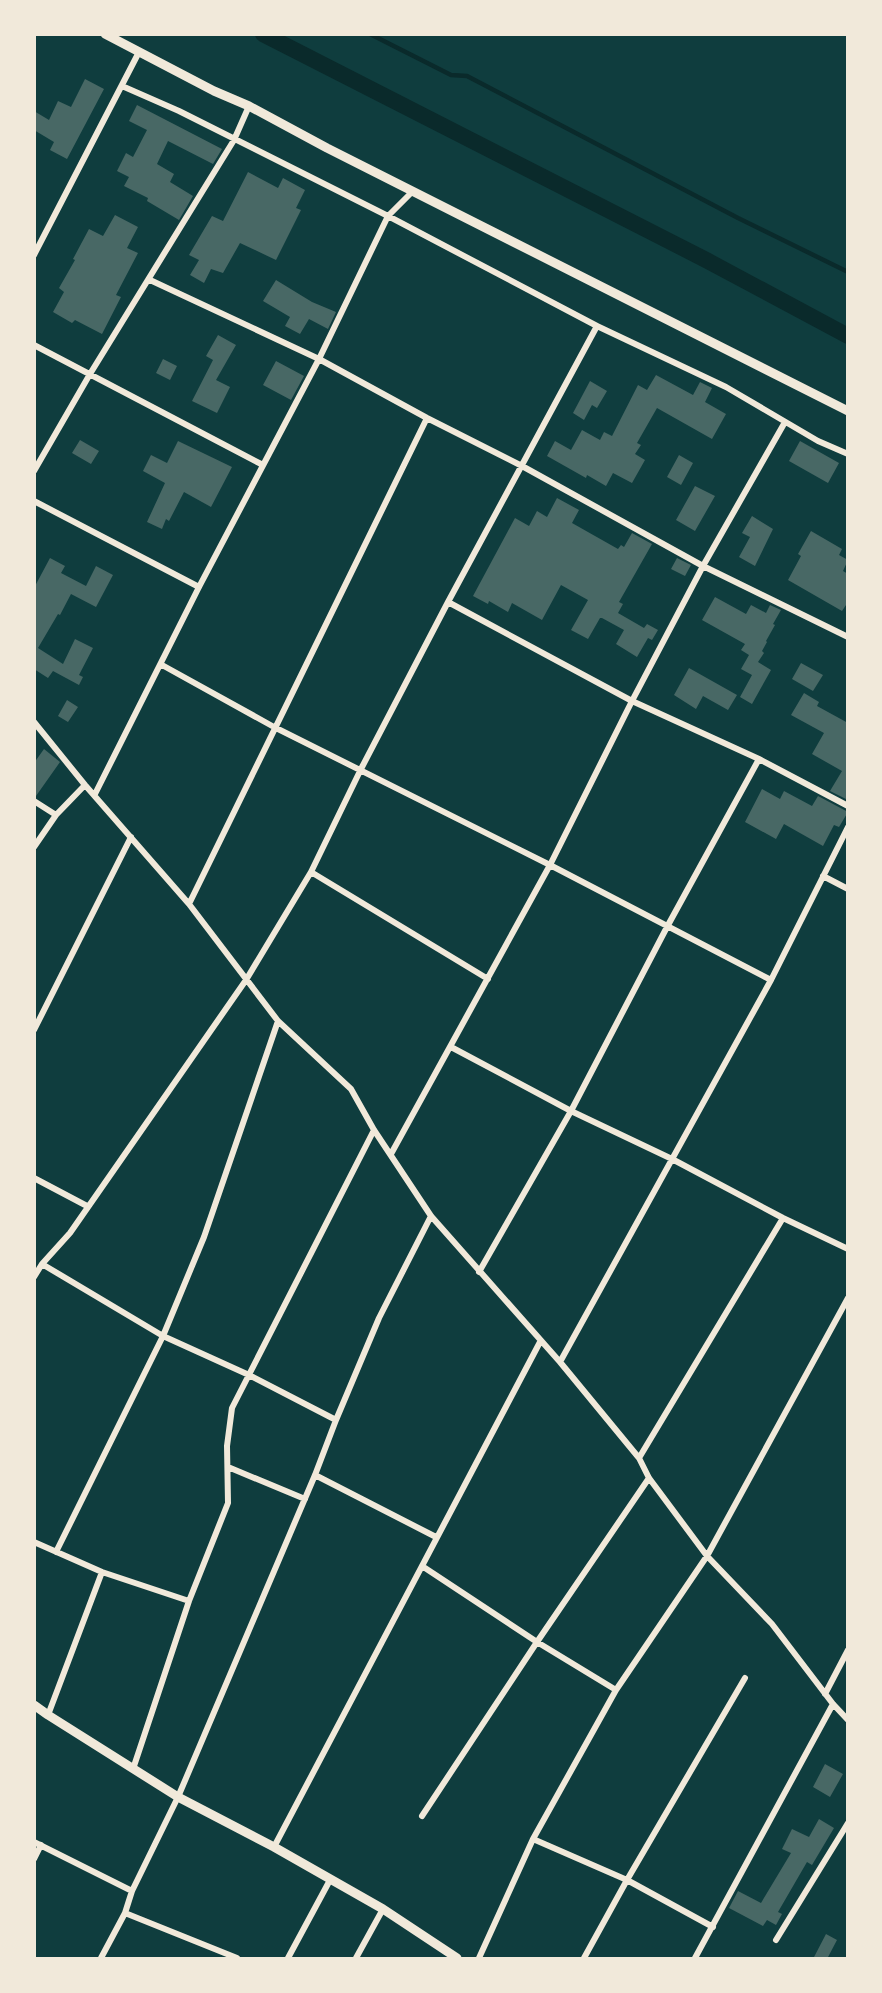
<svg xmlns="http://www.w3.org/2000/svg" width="882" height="1993" font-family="'Varela Round',sans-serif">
<rect width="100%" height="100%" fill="#0f3d3e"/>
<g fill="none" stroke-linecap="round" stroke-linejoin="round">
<path stroke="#0a2a2b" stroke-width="4.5" d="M 370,34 L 451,75 L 467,76 L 738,218 L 848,272"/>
<path stroke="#0a2a2b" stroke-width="16" d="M 263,34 L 708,261 L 848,336"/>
</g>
<path fill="#486865" d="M 85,79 L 104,89 L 67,159 L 50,150 L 54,142 L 34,130 L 34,111 L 49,120 L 58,101 L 71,107 Z
M 137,105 L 222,149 L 213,164 L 168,141 L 157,164 L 174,174 L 170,182 L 193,196 L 179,220 L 147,201 L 148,198 L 124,186 L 129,177 L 117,171 L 126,153 L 133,157 L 147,130 L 129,121 Z
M 248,172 L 278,188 L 283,178 L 305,190 L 296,208 L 301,210 L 276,260 L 240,243 L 223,273 L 211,269 L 204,283 L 190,275 L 199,260 L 189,255 L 212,216 L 223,221 Z
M 115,215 L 138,227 L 127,248 L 138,253 L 116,295 L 121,297 L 102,334 L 75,320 L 72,323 L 53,312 L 64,292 L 59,288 L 75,260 L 73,259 L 89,229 L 103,236 Z
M 276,280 L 312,302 L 336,312 L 328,329 L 309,319 L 300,334 L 285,326 L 290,317 L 263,301 Z
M 218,335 L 236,345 L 216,380 L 230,387 L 217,413 L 192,401 L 213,360 L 206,356 Z
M 163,359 L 177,366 L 170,380 L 156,373 Z
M 276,361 L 304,376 L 291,400 L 263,385 Z
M 656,375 L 693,395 L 700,382 L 712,388 L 705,402 L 726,414 L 712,439 L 657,408 L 637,443 L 641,445 L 635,454 L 645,460 L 632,483 L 613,473 L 606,486 L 587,475 L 586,478 L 547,456 L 555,441 L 571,450 L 582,430 L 600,440 L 604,432 L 612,436 L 638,385 L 647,390 Z
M 590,381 L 607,391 L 597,408 L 592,405 L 584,420 L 573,413 Z
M 80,440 L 99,451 L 91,464 L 72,453 Z
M 178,441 L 232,467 L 211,507 L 184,492 L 169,521 L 166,519 L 162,529 L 147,522 L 165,483 L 143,471 L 151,455 L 167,463 Z
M 800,441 L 839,463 L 828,483 L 789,461 Z
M 679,455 L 693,463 L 681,485 L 667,477 Z
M 695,486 L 715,496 L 695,531 L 676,520 Z
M 557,498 L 579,510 L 572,523 L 618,549 L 621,545 L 624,547 L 632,533 L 652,544 L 619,602 L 623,604 L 618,613 L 644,628 L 647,624 L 658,630 L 652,640 L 648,638 L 637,657 L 616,644 L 624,630 L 602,618 L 600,618 L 588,639 L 571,630 L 588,600 L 561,585 L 542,620 L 512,603 L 508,612 L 489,601 L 488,604 L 473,596 L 515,518 L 529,526 L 537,511 L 547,517 Z
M 752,516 L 773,529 L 755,566 L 739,557 L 750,537 L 742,533 Z
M 811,531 L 842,549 L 839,555 L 848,560 L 843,571 L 848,574 L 848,602 L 842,611 L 788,580 L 801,556 L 798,554 Z
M 50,558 L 65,566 L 61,573 L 86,586 L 96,566 L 113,575 L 96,607 L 71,594 L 60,615 L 58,614 L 38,648 L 63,664 L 75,639 L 93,648 L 79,675 L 83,677 L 79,685 L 53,671 L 48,678 L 34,669 L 34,588 Z
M 677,558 L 691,565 L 685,576 L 671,569 Z
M 715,597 L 746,614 L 751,605 L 766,613 L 770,605 L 781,610 L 773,624 L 775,625 L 766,641 L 767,642 L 762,651 L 764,653 L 758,662 L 771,670 L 752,704 L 740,697 L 752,675 L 741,669 L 749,655 L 741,650 L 745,644 L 702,620 Z
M 801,663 L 823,675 L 813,691 L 792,679 Z
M 689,668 L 737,695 L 728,710 L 703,696 L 696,709 L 674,695 Z
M 804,693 L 819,702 L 817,706 L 848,723 L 848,800 L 830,791 L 842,771 L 812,754 L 824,733 L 791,715 Z
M 67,700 L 78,707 L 68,722 L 58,716 Z
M 44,749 L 60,762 L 36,796 L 34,763 Z
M 762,789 L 780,799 L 784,791 L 812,806 L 818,796 L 848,812 L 839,827 L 834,825 L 823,846 L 784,824 L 776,839 L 745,822 Z
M 825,1764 L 843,1774 L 830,1797 L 813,1787 Z
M 819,1819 L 834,1828 L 812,1865 L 807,1862 L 778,1912 L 782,1914 L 776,1925 L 767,1920 L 763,1926 L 729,1908 L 738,1891 L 761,1903 L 791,1853 L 782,1849 L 792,1829 L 809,1837 Z
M 826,1934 L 837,1940 L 827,1959 L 813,1959 Z"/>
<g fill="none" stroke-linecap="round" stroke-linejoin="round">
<path stroke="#f1e9da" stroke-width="6" d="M 122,86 L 179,111 L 388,216 L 597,326 L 726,387 L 818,441 L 848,454
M 34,255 L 139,52
M 150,280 L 319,359 L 427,418 L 522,466 L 703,566 L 848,637
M 34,345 L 263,465
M 34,471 L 90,374 L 234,140 L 249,106
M 34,501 L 199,587
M 448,602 L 632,701 L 759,759 L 848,806
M 162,665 L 274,727 L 550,865 L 771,980
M 34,722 L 85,785 L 189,904 L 278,1021 L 351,1089 L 374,1130 L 431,1216 L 560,1362 L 639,1458 L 649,1478 L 707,1556 L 772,1624 L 833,1704 L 848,1720
M 95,794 L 199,587 L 319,359 L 388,216 L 413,191
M 34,801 L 56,815
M 34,847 L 56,815 L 85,785
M 311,872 L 488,979
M 823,876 L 848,889
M 189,904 L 427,418
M 34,1030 L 131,837
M 451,1047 L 571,1111 L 672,1159 L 783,1218 L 848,1249
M 391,1154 L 550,865 L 632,701 L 703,566 L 785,422
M 34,1178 L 87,1206
M 42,1264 L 163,1336 L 249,1375 L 336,1420
M 479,1272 L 571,1111 L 667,927 L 759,759
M 34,1277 L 42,1264 L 70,1233 L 246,980 L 311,872 L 361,769 L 448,602 L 597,326
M 560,1362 L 771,980 L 848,827
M 639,1458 L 783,1218
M 228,1467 L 305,1499
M 315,1475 L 436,1537
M 34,1542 L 102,1572 L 189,1601
M 56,1552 L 163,1336 L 204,1237 L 278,1021
M 422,1566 L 537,1642 L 616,1690
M 825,1694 L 848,1650
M 48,1715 L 102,1572
M 133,1769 L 189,1601 L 228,1503 L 227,1446 L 232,1408 L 374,1130
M 422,1816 L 537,1642 L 649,1478
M 533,1839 L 627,1880 L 713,1927
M 34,1842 L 132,1891
M 274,1847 L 540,1342
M 34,1859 L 41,1845
M 125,1913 L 237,1958
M 776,1940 L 848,1823
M 101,1958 L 125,1913 L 132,1891 L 178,1797 L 315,1475 L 336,1420 L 379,1318 L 431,1216
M 288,1958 L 330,1880
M 356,1958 L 383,1909
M 479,1958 L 533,1839 L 616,1690 L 707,1556 L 848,1298
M 584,1958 L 627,1880 L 745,1678
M 695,1958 L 833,1704"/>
<path stroke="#f1e9da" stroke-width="9" d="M 105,34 L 214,91 L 249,106 L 327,148 L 848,411
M 34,1705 L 48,1715 L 178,1797 L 274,1847 L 383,1909 L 457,1958"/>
</g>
<rect width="882" height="1993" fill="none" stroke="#f1e9da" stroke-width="72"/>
</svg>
